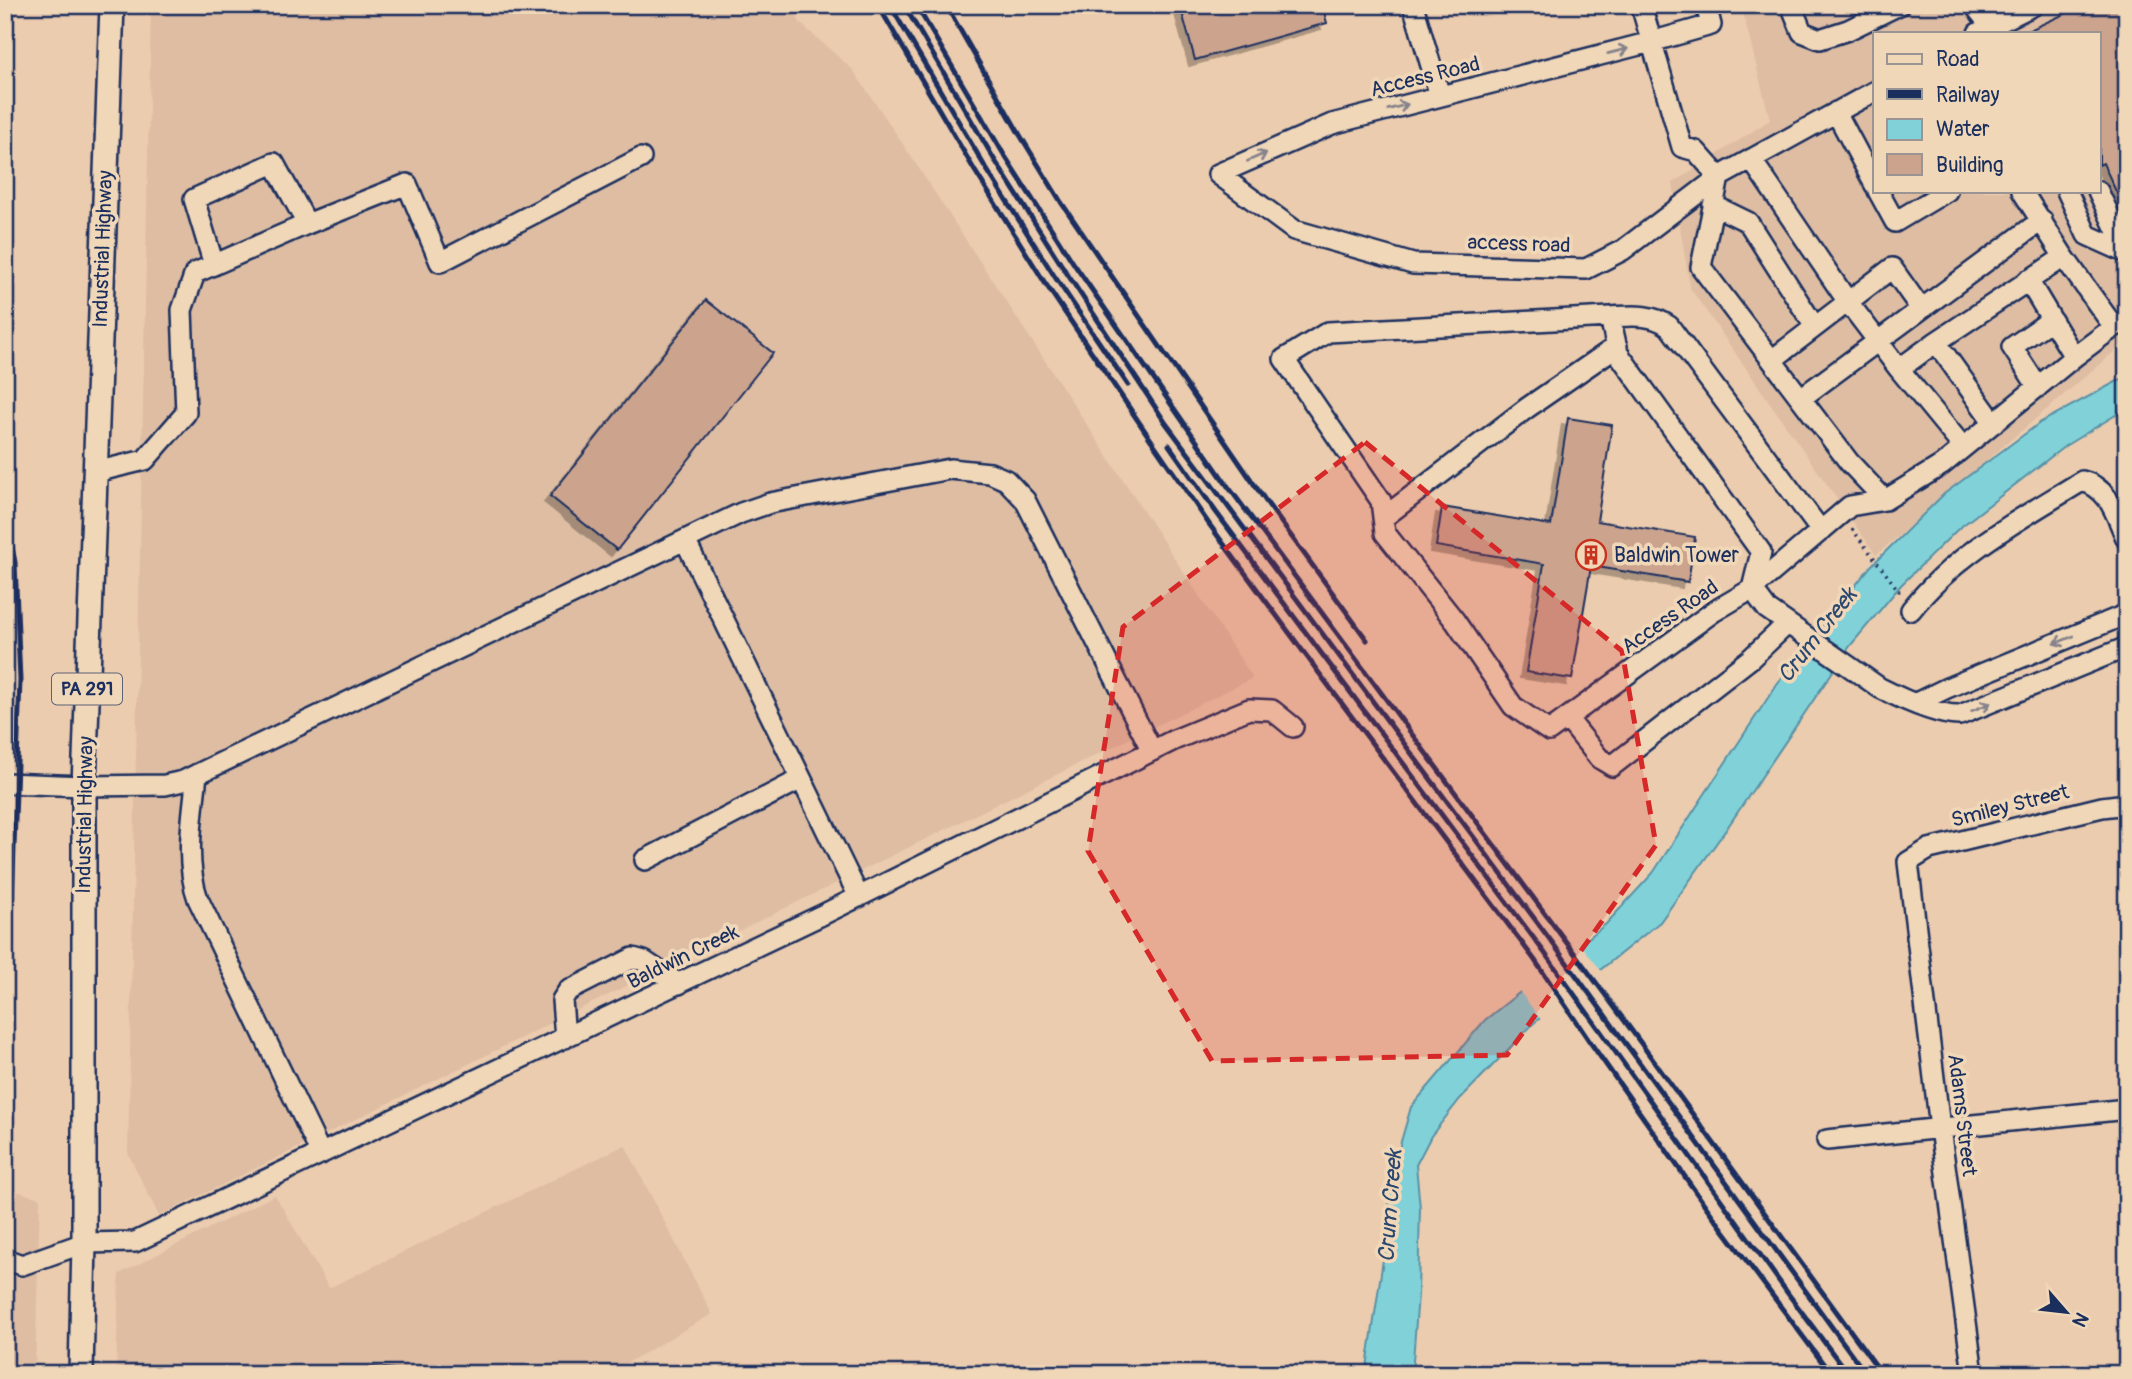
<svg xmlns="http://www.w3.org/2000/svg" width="2132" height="1379" font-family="Pangolin,sans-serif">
<defs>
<filter id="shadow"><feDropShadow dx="-6" dy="6" stdDeviation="0" flood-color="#0004"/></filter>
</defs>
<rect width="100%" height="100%" fill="#ecccae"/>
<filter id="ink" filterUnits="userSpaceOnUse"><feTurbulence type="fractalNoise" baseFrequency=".0143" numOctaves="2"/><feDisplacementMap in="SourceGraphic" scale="14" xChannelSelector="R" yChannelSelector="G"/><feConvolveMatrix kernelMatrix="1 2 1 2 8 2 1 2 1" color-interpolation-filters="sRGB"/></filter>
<g filter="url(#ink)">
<path fill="#debda3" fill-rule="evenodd" d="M 151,5 L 790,5 L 801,24 L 853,70 L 895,132 L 1253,678 L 159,1216 L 128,1153 Z
M 1741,5 L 2127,5 L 2127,343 L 2122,345 L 1876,555 L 1690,288 L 1673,183 L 1770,120 ZM 1875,33 L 2099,33 L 2099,191 L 1875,191 Z
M 625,1145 L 712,1314 L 608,1374 L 116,1374 L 119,1274 L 275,1195 L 329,1288 Z
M 5,1188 L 40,1198 L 35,1374 L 5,1374 Z"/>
<path fill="#81d2d8" stroke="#5891a7" stroke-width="2" d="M 2127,376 L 2127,408 L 2065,446 L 1958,529 L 1901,585 L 1850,646 L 1725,831 L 1660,922 L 1534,1023 L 1460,1099 L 1431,1136 L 1416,1165 L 1420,1208 L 1418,1294 L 1412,1374 L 1366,1374 L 1384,1253 L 1392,1218 L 1387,1190 L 1411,1107 L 1485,1020 L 1606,924 L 1653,873 L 1777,684 L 1871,566 L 1944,494 L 2041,422 Z"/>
<path fill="#ecccae" d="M 1578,941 L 1603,973 L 1542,1021 L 1517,988 Z"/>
<path fill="#cca48e" stroke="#1b2f5e" stroke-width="2" filter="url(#shadow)" d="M 1180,5 L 1322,5 L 1327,23 L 1195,60 Z
M 2084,5 L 2127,5 L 2127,215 L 2103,163 L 2099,165 L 2099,33 L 2023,33 Z
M 706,300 L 773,353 L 617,550 L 550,496 Z
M 1568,418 L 1612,425 L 1597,521 L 1695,537 L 1688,582 L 1591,566 L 1572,679 L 1526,672 L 1544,564 L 1436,546 L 1442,507 L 1551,525 Z
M 371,1367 L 404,1370 L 404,1374 L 370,1374 Z"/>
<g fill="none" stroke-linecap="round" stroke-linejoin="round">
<g stroke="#1b2f5e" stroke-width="24">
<path id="minor" d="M 1413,5 L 1440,96
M 1641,5 L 1682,147 L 1696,151 L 1719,177 L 1701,267 L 1849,462 L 1885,500
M 1706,5 L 1711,25 L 1651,42 L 1332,124 L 1218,174 L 1294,230 L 1413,264 L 1586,269 L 1623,250 L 1719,177 L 1875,91
M 1791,5 L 1802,32 L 1820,39 L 1848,30 L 1899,5
M 1974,5 L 1991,26 L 1994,33
M 1978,33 L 2034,5
M 1836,112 L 1875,185
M 1751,159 L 1848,302 L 1899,369 L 1936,342 L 2064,257
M 1878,191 L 1895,222 L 1947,191
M 2022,191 L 2064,257 L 2114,327
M 2067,191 L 2087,235 L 2127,253
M 2098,191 L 2127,253
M 1713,205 L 1748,222 L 1815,327
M 307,224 L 407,184 L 440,262 L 641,158
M 2028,280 L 2074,357
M 1610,317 C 1631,316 1651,313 1669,326 L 1821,531
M 2127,320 L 2114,327 L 2074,357 L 1942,465 L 1885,500 L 1850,506 L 1752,589 L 1713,612 L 1549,731 L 1513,706 L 1455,621 L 1385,533 L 1381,501 L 1284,359 L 1328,332 L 1610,317 L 1618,353 L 1761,552 L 1752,589 L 1767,609 L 1880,688 C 1900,698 1939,716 1960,715 L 2127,647
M 1936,342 L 1994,423
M 1772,360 L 1892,268 L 1921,309
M 1899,369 L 1963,447
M 2038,387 L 2012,347 L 2051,320
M 1801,398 L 2042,220
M 95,472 L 145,460 L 186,413 L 182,310 L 195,273 L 307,224 L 274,163 L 194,199 L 214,265
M 1383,518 L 1527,408 L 1617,346
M 685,540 L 859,897
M 1911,610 C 1956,553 2022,518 2082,481 C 2110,488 2116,516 2127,540
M 1916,703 L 1947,688 L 2127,614
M 1567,718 L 1599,758 L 1612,766 L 1750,659 L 1787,624
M 197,774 C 193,815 184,860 198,899 L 321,1154
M 5,783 L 84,786 L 165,785 L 183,781 L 741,513 L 770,503 L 950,469 L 990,473 L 1006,480 L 1025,500 L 1152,751
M 645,860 L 801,779
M 565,1038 L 562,1000 L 568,991 L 633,958 L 644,961 L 679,984
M 1827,1140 L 2127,1109
M 5,1259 L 22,1265 L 84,1243 L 135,1242 L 824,914 L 1174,740 L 1249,709 L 1272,710 L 1293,727
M 1973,1374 L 1940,1128 L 1908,862 L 1929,849 L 2102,807 L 2127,804"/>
</g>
<g stroke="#1b2f5e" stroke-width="28">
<path id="major" d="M 81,1374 L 84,1243 L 84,786 L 112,5"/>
</g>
<path stroke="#1b2f5e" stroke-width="3.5" stroke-dasharray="2 5" stroke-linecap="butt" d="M 1852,529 L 1899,591 L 1904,589"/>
<use href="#minor" stroke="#f0d7b8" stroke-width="19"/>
<use href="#major" stroke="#f0d7b8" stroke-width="23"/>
<path stroke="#1b2f5e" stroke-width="5" d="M 878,5 L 975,171 L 1045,283 L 1147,434 L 1209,524 L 1319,673 L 1534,959 L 1590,1042 L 1707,1208 L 1831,1374
M 890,5 L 984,165 L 1055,277 L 1128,385
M 904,5 L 994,159 L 1066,272 L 1165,422 L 1554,945 L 1866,1374
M 916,5 L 1003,153 L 1074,264 L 1227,485 L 1621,1016 L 1882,1374
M 946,5 L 1020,135 L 1061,202 L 1267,503 L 1367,640
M 1169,445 L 1216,512 L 1544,952 L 1789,1295 L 1848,1374
M 5,513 L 15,562 L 20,680 L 11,930 L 5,984"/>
</g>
<defs><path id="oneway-shaft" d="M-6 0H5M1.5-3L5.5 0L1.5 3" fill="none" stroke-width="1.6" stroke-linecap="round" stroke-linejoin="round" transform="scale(1.75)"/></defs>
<g stroke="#86838b">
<use href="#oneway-shaft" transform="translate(1618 51) rotate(-14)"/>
<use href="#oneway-shaft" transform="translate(1398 107) rotate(-15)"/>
<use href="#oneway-shaft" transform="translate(1257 157) rotate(-24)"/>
<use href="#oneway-shaft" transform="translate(2064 640) rotate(158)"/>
<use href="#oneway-shaft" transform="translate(1981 707) rotate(-22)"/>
</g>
</g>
<path fill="#d62828" fill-opacity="0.2" stroke="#d62828" stroke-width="5" stroke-dasharray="14 9" stroke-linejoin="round" d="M 1365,442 L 1622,651 L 1656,845 L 1507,1055 L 1212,1061 L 1088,851 L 1123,627 Z"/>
<defs>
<g id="building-ring" transform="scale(1.575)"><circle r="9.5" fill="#f0d7b8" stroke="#c8321e" stroke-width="1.5"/><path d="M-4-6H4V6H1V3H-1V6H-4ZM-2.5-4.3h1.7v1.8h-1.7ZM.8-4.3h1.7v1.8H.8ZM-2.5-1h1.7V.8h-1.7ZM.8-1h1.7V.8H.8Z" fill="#c8321e"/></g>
</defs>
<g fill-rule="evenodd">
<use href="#building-ring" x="1591" y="555"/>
</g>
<g text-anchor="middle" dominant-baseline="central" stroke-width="7" stroke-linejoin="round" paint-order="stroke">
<rect fill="#f0d7b8" stroke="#5b6179" stroke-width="2" x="52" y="673.5" width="70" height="31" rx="5"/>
<g font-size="19" font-weight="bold" fill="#1b2f5e">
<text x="87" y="689">PA 291</text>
</g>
<g font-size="21" fill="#1b2f5e" stroke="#f0d7b8">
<text transform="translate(1425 77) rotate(-14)">Access Road</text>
<text transform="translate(1519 244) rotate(2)">access road</text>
<text transform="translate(103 249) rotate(-88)">Industrial Highway</text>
<text transform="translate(1670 617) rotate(-35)">Access Road</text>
<text transform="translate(2010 806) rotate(-14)">Smiley Street</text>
<text transform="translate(85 815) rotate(-89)">Industrial Highway</text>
<text transform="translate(683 957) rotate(-26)">Baldwin Creek</text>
<text transform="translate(1962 1115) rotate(83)">Adams Street</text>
</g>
<g font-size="21" fill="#1b2f5e" stroke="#f0d7b8" text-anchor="start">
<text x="1614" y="555">Baldwin Tower</text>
</g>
<g font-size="23" font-style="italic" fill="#2a4770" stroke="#f0d7b8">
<text transform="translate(1817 635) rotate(-52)">Crum Creek</text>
<text transform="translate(1390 1206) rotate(-86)">Crum Creek</text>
</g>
</g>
<rect width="2132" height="1379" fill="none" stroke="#f0d7b8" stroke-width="28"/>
<rect x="14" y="14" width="2104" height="1351" fill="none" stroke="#1b2f5e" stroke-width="2.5" filter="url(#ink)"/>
<rect x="1873" y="32" width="228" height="161" fill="#f0d7b8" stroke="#9b9494" stroke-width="2"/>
<rect x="1887" y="54" width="35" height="10" fill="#f0d7b8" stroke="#9b9494" stroke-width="2"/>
<text x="1936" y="66" font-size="21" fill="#1b2f5e">Road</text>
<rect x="1887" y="89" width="35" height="10" fill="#1b2f5e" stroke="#9b9494" stroke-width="2"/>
<text x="1936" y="102" font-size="21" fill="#1b2f5e">Railway</text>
<rect x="1887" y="119" width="35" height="21" fill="#81d2d8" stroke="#9b9494" stroke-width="2"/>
<text x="1936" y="136" font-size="21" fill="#1b2f5e">Water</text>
<rect x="1887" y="154" width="35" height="21" fill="#cca48e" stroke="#9b9494" stroke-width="2"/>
<text x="1936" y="172" font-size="21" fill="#1b2f5e">Building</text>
<g transform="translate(2066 1312) rotate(118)" stroke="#f0d7b8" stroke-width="5" paint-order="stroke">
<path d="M0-5L12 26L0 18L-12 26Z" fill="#1b2f5e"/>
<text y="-10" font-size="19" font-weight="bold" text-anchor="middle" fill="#1b2f5e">N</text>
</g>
</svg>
